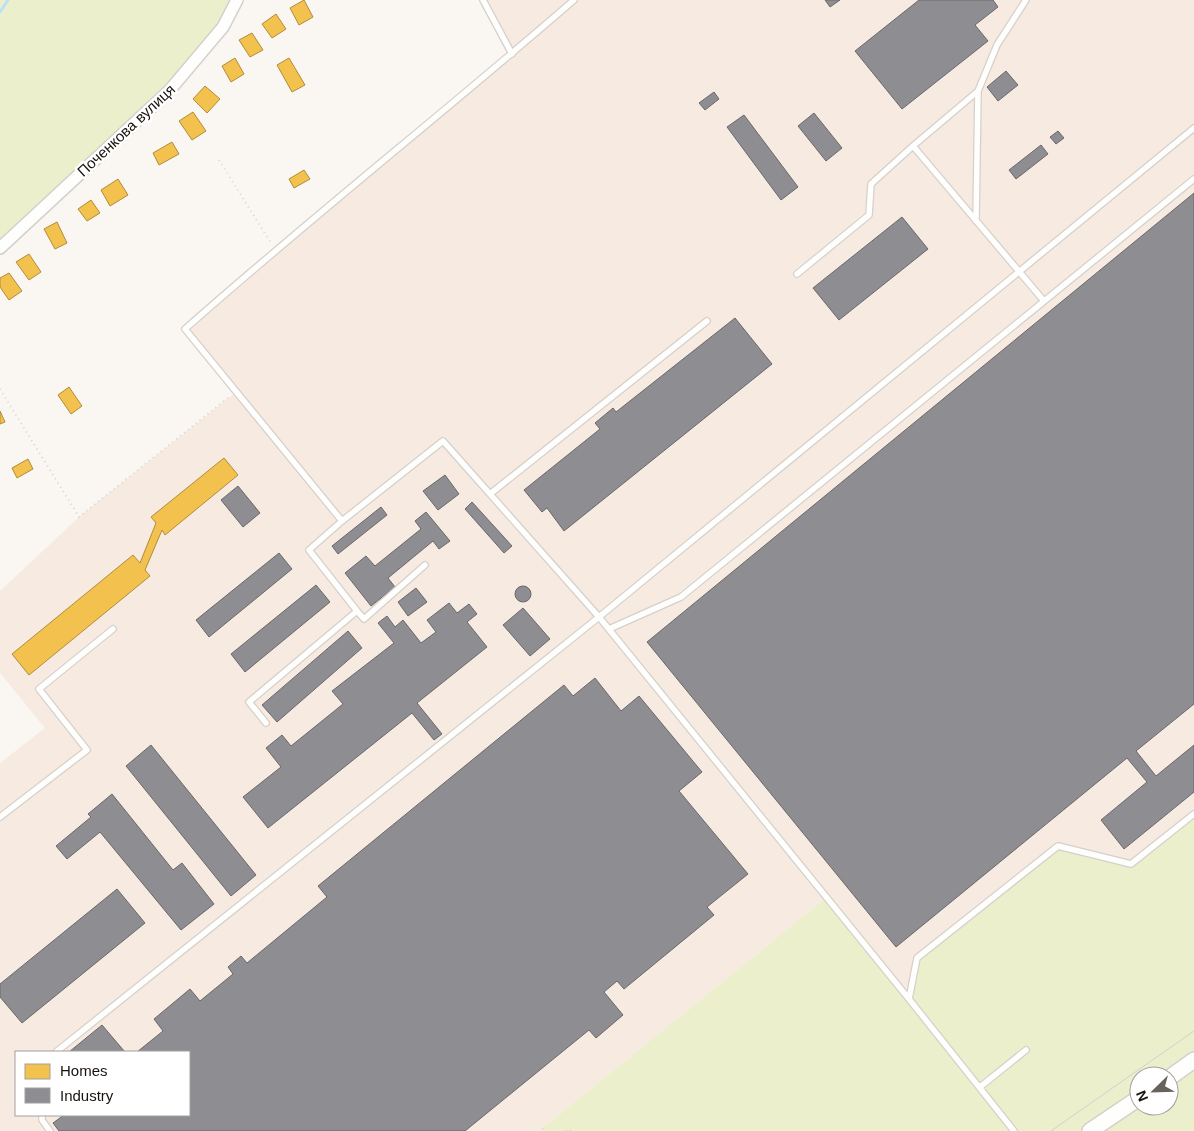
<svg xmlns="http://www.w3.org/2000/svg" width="1194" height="1131" font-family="Arial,sans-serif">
<rect width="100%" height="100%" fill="#faf6f2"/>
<path fill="#f7eae1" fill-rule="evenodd" d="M 483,0 L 1194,0 L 1194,814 L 1131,864 L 909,999 L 827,897 L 539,1131 L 0,1131 L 0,763 L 45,728 L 0,673 L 0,591 L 79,517 L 236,392 L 185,329 L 512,54 ZM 16,1052 L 189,1052 L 189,1115 L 16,1115 Z"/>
<path fill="#ecefcb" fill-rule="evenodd" d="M 0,0 L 237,0 L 169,91 L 0,248 Z
M 1194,814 L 1194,1131 L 539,1131 L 827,897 L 909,998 L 917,958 L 1058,846 L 1131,864 ZM 1139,1076 L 1169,1076 L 1169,1106 L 1139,1106 Z"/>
<path fill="#f2c14e" stroke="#b18c3a" d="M 304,0 L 313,17 L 299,25 L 290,8 Z
M 276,14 L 286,29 L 272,38 L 262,24 Z
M 252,33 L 263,50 L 250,57 L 239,40 Z
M 235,58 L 244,74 L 231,82 L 222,66 Z
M 289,58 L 305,85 L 292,92 L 277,65 Z
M 205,86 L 220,99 L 207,113 L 193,99 Z
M 193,112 L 206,131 L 192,140 L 179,121 Z
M 172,142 L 179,154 L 159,165 L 153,153 Z
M 304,170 L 310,179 L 294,188 L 289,179 Z
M 118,179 L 128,195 L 110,206 L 101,190 Z
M 91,200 L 100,213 L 87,221 L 78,209 Z
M 57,222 L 67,243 L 55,249 L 44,229 Z
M 29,254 L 41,272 L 29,280 L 16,262 Z
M 9,273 L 22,291 L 9,300 L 0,287 L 0,278 Z
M 69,387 L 82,406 L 71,414 L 58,395 Z
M 0,411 L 5,422 L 0,424 Z
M 224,458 L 238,475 L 165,535 L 162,530 L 145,570 L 150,576 L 29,675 L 12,654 L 133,555 L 140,563 L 156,523 L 151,517 Z
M 28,459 L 33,469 L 17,478 L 12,468 Z"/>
<path fill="#8d8d92" stroke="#6a686a" d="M 825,0 L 840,0 L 830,7 Z
M 919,0 L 993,0 L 998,7 L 975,25 L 988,41 L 902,109 L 855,51 Z
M 1006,71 L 1018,85 L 998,101 L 987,87 Z
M 714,92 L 719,99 L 705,110 L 699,103 Z
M 814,113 L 842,148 L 826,161 L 798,126 Z
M 744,115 L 798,187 L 781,200 L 727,127 Z
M 1058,131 L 1064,138 L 1056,144 L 1050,137 Z
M 1041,145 L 1048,154 L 1016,179 L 1009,170 Z
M 1194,193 L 1194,704 L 1136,751 L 1156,776 L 1194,745 L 1194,792 L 1124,849 L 1101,820 L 1147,782 L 1127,758 L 896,947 L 647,642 Z
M 902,217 L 928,249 L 839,320 L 813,288 Z
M 735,318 L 772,364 L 564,531 L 547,508 L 542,512 L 524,490 L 600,429 L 595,423 L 613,408 L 616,412 Z
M 445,475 L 459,494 L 438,510 L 423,491 Z
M 238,486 L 260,513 L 243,527 L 221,500 Z
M 472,502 L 512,546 L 504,553 L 465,509 Z
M 381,507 L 387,515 L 338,554 L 332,546 Z
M 426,512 L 450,541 L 439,549 L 433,541 L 388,578 L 395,587 L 371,606 L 345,573 L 366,556 L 375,566 L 421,529 L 415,521 Z
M 279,553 L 292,569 L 209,637 L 196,620 Z
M 316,585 L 330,602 L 245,672 L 231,654 Z
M515 594a8 8 0 1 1 16 0a8 8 0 1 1-16 0Z
M 416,588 L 427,602 L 408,616 L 398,602 Z
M 449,603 L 457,613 L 469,604 L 477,614 L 467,622 L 487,647 L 417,703 L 442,734 L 434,740 L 412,713 L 268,828 L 243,797 L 281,767 L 266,748 L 282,735 L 291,746 L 343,704 L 332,691 L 394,643 L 378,623 L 387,616 L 395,627 L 403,620 L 421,643 L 436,632 L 427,620 Z
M 523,608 L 550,639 L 530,656 L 503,625 Z
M 348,631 L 362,648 L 277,722 L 262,705 Z
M 595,678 L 621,711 L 639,696 L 702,772 L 679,791 L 748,874 L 707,907 L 714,915 L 624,989 L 617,981 L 604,992 L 623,1015 L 596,1038 L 589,1030 L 465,1131 L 59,1131 L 53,1123 L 64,1115 L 189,1115 L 189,1052 L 137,1052 L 163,1031 L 154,1019 L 190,989 L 200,1001 L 233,974 L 228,967 L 241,956 L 247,963 L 327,897 L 318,886 L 564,685 L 573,696 Z
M 151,745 L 256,875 L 231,896 L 126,766 Z
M 112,794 L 173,870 L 182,863 L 214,904 L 181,930 L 100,832 L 67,859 L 56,846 L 91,817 L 88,814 Z
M 117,889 L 145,923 L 22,1023 L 0,997 L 0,984 Z
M 102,1025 L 125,1052 L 69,1052 Z"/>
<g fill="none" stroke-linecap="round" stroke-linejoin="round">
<path stroke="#bee0f4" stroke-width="3" d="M 0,12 L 8,0"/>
<g stroke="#d5d0cb" stroke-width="8">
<path id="service" d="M 483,0 L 512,54
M 574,0 C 446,111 313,216 185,329 L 342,521 L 443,441 L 599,617 L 909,999 L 1014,1131
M 913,146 L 978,91
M 976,221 L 978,91 L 997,45 L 1026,0
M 797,274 L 869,215 L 871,184 L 913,146 L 1044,301
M 490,494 L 707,321
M 357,611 L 364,619 L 425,565
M 609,629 L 681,597 L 1194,179
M 266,723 L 249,702 L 357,611 L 309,550 L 342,521
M 0,817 L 87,750 L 39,689 L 113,629
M 909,999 L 917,958 L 1058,846 L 1131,864 L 1194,814
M 56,1052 L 599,617 L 1194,128
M 980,1087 L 1026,1050
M 42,1115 L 42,1120 L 50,1131"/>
</g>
<g stroke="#d5d0cb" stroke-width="14">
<path id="minor" d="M 0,248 L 169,91 L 223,27 L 237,0"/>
</g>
<g stroke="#d5d0cb" stroke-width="18">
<path id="secondary" d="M 1169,1078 L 1194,1060
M 1090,1131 L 1139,1098"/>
</g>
<path stroke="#d7d6d5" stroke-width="2" stroke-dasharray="1 4" stroke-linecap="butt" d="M 219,160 L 271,243
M 0,389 L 79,517 L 229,397
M 543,1128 L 545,1131
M 566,1131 L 569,1129 L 571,1131"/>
<use href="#service" stroke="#fefefd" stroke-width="5.5"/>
<use href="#minor" stroke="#fefefd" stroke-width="11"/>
<use href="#secondary" stroke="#fefefd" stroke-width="15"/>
<path stroke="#d1d0cf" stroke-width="1" d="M 1051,1131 L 1194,1031"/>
</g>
<g text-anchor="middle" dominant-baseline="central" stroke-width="5" stroke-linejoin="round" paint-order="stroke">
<g font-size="15" fill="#19120d" stroke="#fff">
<text transform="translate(126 130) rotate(-43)">Поченкова вулиця</text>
</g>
</g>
<rect x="15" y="1051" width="175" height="65" fill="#ffffff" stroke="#a3a09e"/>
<rect x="25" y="1064" width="25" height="15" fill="#f2c14e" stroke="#a3a09e"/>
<text x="60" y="1076" font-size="15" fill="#19120d">Homes</text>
<rect x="25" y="1088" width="25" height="15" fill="#8d8d92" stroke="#a3a09e"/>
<text x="60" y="1101" font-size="15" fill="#19120d">Industry</text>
<g transform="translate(1154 1091) rotate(247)"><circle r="24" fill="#ffffff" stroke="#a3a09e"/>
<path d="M0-4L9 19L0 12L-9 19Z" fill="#68625d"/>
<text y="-8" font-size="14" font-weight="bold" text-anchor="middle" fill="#19120d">N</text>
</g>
</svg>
